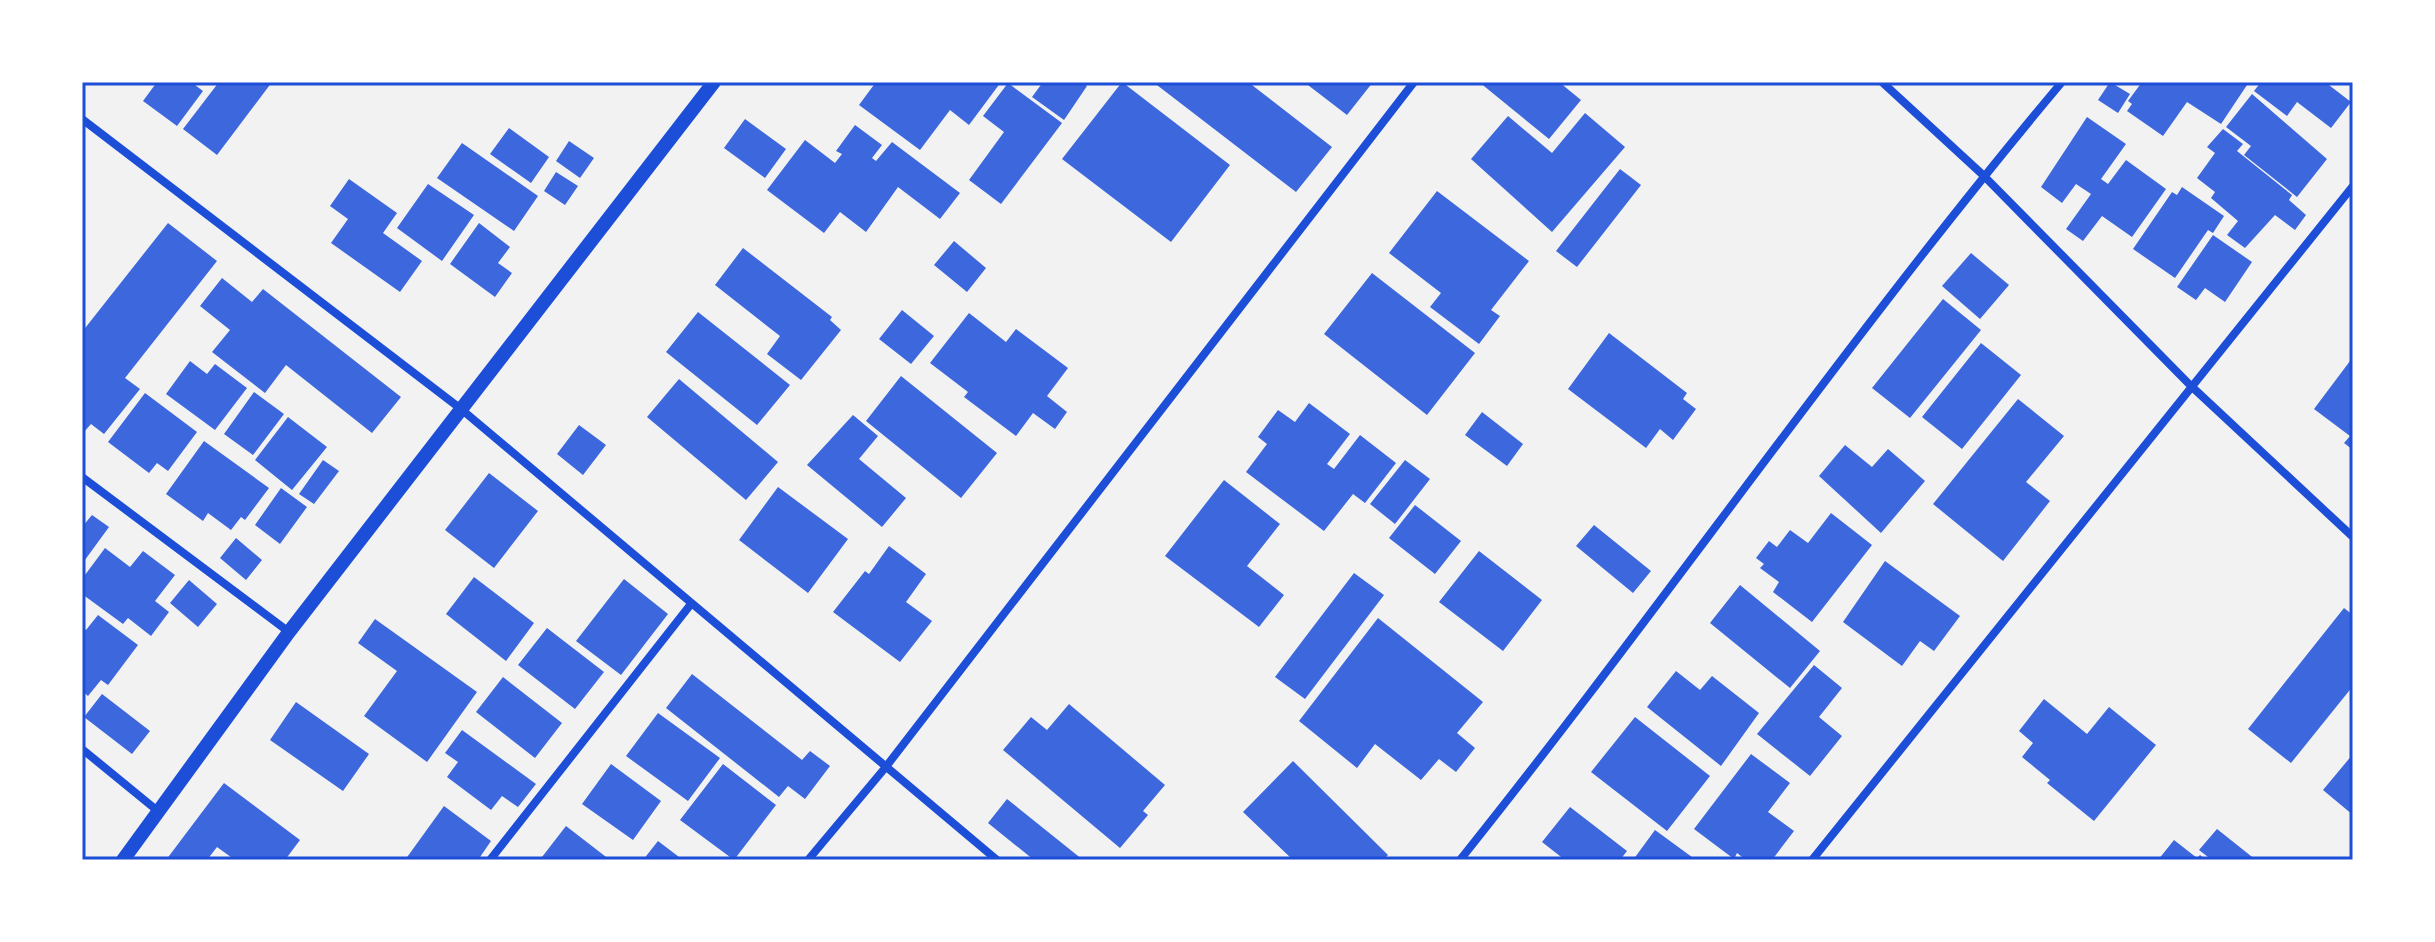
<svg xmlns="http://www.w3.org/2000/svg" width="2435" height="942" font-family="'Times New Roman',serif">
<rect width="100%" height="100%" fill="#f2f2f2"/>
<path fill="#3d67dc" d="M 157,82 L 191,82 L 203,91 L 177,126 L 143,101 Z
M 219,82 L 272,82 L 217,155 L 183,129 Z
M 876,82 L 1001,82 L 969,125 L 950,110 L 920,150 L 859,105 Z
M 1043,82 L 1082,82 L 1087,86 L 1064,120 L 1032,97 Z
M 1122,82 L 1230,165 L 1171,242 L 1062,159 Z
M 1153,82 L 1248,82 L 1332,147 L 1296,192 Z
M 1304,82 L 1373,82 L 1347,115 Z
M 1479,82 L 1559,82 L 1581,100 L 1549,139 Z
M 2110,82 L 2130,94 L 2118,113 L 2098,100 Z
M 2142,82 L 2145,85 L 2249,82 L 2221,124 L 2187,102 L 2163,136 L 2127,111 L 2132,104 L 2128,101 Z
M 2261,82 L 2325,82 L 2351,102 L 2331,128 L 2297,102 L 2287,116 L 2254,91 Z
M 1008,83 L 1062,123 L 1001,204 L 969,180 L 1004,132 L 983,116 Z
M 2252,94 L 2327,159 L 2297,197 L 2244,155 L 2251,146 L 2226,127 Z
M 1585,113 L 1625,147 L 1552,232 L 1471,159 L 1508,116 L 1552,153 Z
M 2087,117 L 2126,144 L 2101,179 L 2108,184 L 2126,160 L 2166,189 L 2132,237 L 2102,216 L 2083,241 L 2066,229 L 2091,194 L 2076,184 L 2062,203 L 2041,187 Z
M 745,119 L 786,149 L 765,178 L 724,148 Z
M 855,125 L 882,145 L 872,158 L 876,161 L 892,142 L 960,193 L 940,219 L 898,187 L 866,232 L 840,212 L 824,233 L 767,190 L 805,140 L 835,163 L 842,154 L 836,151 Z
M 509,128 L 549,157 L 531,183 L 490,154 Z
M 2223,129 L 2243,144 L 2237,151 L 2292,195 L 2289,200 L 2306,215 L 2295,230 L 2275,215 L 2245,248 L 2227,235 L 2238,221 L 2211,198 L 2215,192 L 2197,178 L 2215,153 L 2207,147 Z
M 569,141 L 594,158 L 580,178 L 556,161 Z
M 462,143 L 538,196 L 514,231 L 437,178 Z
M 1620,169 L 1641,185 L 1577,267 L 1556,251 Z
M 556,172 L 578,186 L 565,205 L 544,191 Z
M 349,179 L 397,213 L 383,233 L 422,261 L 400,292 L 331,243 L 348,219 L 330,206 Z
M 428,184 L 474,215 L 442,261 L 397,228 Z
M 2182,187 L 2224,216 L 2213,233 L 2208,230 L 2175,278 L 2133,249 L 2172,192 L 2177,195 Z
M 1437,191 L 1529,261 L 1491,310 L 1500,316 L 1479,344 L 1430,307 L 1441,293 L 1389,253 Z
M 168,223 L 217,261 L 125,378 L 140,389 L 104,434 L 91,424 L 84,432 L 82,332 Z
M 479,223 L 510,247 L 498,263 L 512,273 L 495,297 L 450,264 Z
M 2213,235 L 2252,262 L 2225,302 L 2205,288 L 2196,300 L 2177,287 Z
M 954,241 L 986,268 L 967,292 L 934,265 Z
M 743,248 L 832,317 L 830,320 L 841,330 L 801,380 L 767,354 L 780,336 L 715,285 Z
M 1971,253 L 2009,285 L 1980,319 L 1942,286 Z
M 1372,273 L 1475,353 L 1427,415 L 1324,334 Z
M 222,278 L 252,302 L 263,289 L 401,397 L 372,433 L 286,365 L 265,393 L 212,352 L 230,330 L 200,306 Z
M 1943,299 L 1981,330 L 1910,418 L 1872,388 Z
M 902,310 L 934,336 L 911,364 L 879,339 Z
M 698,312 L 790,385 L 757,425 L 666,352 Z
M 969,313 L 1006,342 L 1016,329 L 1068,368 L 1047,396 L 1067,412 L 1055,429 L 1033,413 L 1016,436 L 964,397 L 968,392 L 930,363 Z
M 1609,333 L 1687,393 L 1683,399 L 1696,409 L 1673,440 L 1660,429 L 1646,448 L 1568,389 Z
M 1981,343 L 2021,375 L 1962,449 L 1922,417 Z
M 2353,357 L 2353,450 L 2344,443 L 2350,436 L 2314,409 Z
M 190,361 L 207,374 L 215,364 L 247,388 L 215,430 L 166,394 Z
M 901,376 L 997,453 L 961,498 L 866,421 Z
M 679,379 L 778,462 L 746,500 L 647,417 Z
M 254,392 L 284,414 L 253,455 L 224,434 Z
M 145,393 L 197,432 L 168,471 L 157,463 L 149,473 L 108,442 Z
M 2018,399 L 2064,436 L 2026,482 L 2050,501 L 2003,561 L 1933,504 Z
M 1309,403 L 1350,434 L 1327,464 L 1334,469 L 1360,435 L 1396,463 L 1365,503 L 1353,494 L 1324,531 L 1246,472 L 1267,444 L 1258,437 L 1278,410 L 1295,422 Z
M 1482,412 L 1523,444 L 1507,466 L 1465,435 Z
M 853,415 L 878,436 L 859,459 L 906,498 L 882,527 L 807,465 Z
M 288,417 L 327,447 L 292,490 L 255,460 Z
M 579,425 L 606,445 L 583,475 L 557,454 Z
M 204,441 L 269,488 L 245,520 L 241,517 L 231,530 L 208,513 L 203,521 L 166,494 Z
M 1845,445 L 1872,467 L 1888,449 L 1925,481 L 1881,533 L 1819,476 Z
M 323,460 L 339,471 L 314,504 L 299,494 Z
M 1405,460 L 1430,479 L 1395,524 L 1370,504 Z
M 489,473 L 538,511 L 494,568 L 445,530 Z
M 1224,480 L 1280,524 L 1247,566 L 1284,595 L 1259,627 L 1165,556 Z
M 778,487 L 848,539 L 808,593 L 739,540 Z
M 281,488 L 307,507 L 280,544 L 255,525 Z
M 1415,505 L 1461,541 L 1435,574 L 1389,538 Z
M 1831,513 L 1872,545 L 1812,622 L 1773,592 L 1779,582 L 1760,568 L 1764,564 L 1756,558 L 1769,541 L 1777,547 L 1790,530 L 1808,543 Z
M 92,515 L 109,527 L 82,564 L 82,527 Z
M 1594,525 L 1651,571 L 1633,593 L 1576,546 Z
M 236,538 L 262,560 L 246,580 L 220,558 Z
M 889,546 L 926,574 L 906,602 L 932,621 L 900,662 L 833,612 L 865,571 L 869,574 Z
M 105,548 L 130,567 L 143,551 L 175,575 L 155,601 L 169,612 L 151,636 L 128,618 L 123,624 L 82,594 L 82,579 Z
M 1479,551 L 1542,600 L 1503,651 L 1439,602 Z
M 1885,561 L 1960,616 L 1934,651 L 1920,641 L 1902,666 L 1843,622 Z
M 1354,573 L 1384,595 L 1305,699 L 1275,677 Z
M 474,577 L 534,623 L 506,661 L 446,614 Z
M 624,579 L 668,614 L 621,675 L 576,641 Z
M 189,580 L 217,604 L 198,627 L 170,603 Z
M 1740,585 L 1820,651 L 1790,688 L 1710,623 Z
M 2344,608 L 2353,615 L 2353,686 L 2291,763 L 2248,729 Z
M 98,615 L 138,645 L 108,685 L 101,680 L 88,696 L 82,691 L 82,627 L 86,630 Z
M 1378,618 L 1483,702 L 1457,733 L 1475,748 L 1456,772 L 1439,759 L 1421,780 L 1375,744 L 1357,768 L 1299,721 Z
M 375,619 L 477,692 L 427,762 L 364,716 L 397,671 L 358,643 Z
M 547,628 L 604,672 L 575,709 L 518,665 Z
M 1814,665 L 1842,688 L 1819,717 L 1842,736 L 1810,776 L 1757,734 Z
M 1676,671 L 1700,690 L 1712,676 L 1759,713 L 1721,766 L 1647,707 Z
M 692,674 L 802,760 L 810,751 L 830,766 L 805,799 L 788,786 L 779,797 L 666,708 Z
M 503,677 L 562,723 L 535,758 L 476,712 Z
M 102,694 L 150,731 L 132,754 L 84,717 Z
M 2044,699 L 2087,734 L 2109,707 L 2156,745 L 2094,821 L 2047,783 L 2050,780 L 2022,757 L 2033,743 L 2019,731 Z
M 296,702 L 369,754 L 343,791 L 270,740 Z
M 1069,704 L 1165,785 L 1143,811 L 1148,815 L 1120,848 L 1003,750 L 1031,717 L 1047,730 Z
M 658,713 L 720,758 L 688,801 L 626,756 Z
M 1635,717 L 1710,776 L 1667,831 L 1591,772 Z
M 462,730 L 536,784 L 518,807 L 502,796 L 491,810 L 447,777 L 458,762 L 445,753 Z
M 1751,754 L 1790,783 L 1768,812 L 1794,831 L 1772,860 L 1746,860 L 1737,853 L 1734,859 L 1694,829 Z
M 2353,754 L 2353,815 L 2323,790 Z
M 1293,761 L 1388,855 L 1383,860 L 1293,860 L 1243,812 Z
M 611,764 L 661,801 L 633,840 L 582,804 Z
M 723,764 L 776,805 L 734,860 L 680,820 Z
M 224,783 L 300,840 L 285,860 L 235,860 L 217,847 L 207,860 L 166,860 Z
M 1007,799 L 1083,860 L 1034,860 L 988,823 Z
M 444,806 L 491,841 L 478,860 L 405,860 Z
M 1570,807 L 1627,851 L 1620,860 L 1565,860 L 1542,842 Z
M 566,826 L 610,860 L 547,860 L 542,857 Z
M 2217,829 L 2256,860 L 2212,860 L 2199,850 Z
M 1655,830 L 1696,860 L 1633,860 Z
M 2174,840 L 2197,858 L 2200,855 L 2206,860 L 2158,860 Z
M 658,841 L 683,860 L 643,860 Z"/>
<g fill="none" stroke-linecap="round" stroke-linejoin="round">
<path stroke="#1d4ed8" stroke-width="8" d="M 1882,82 L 1983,175 L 2190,385 L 2353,537
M 82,119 L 461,409 L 997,860
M 82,477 L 289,632
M 82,749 L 159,812
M 490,860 L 691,604
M 808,860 L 885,768 L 1414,82
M 1460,860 C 1665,604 1851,333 2062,82
M 1812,860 L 2353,186"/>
<path stroke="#1d4ed8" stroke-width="14" d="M 123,860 L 289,632 L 714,82"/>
</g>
<rect width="2435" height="942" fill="none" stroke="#ffffff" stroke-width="168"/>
<rect x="84" y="84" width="2267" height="774" fill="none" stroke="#1d4ed8" stroke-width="3"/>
</svg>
